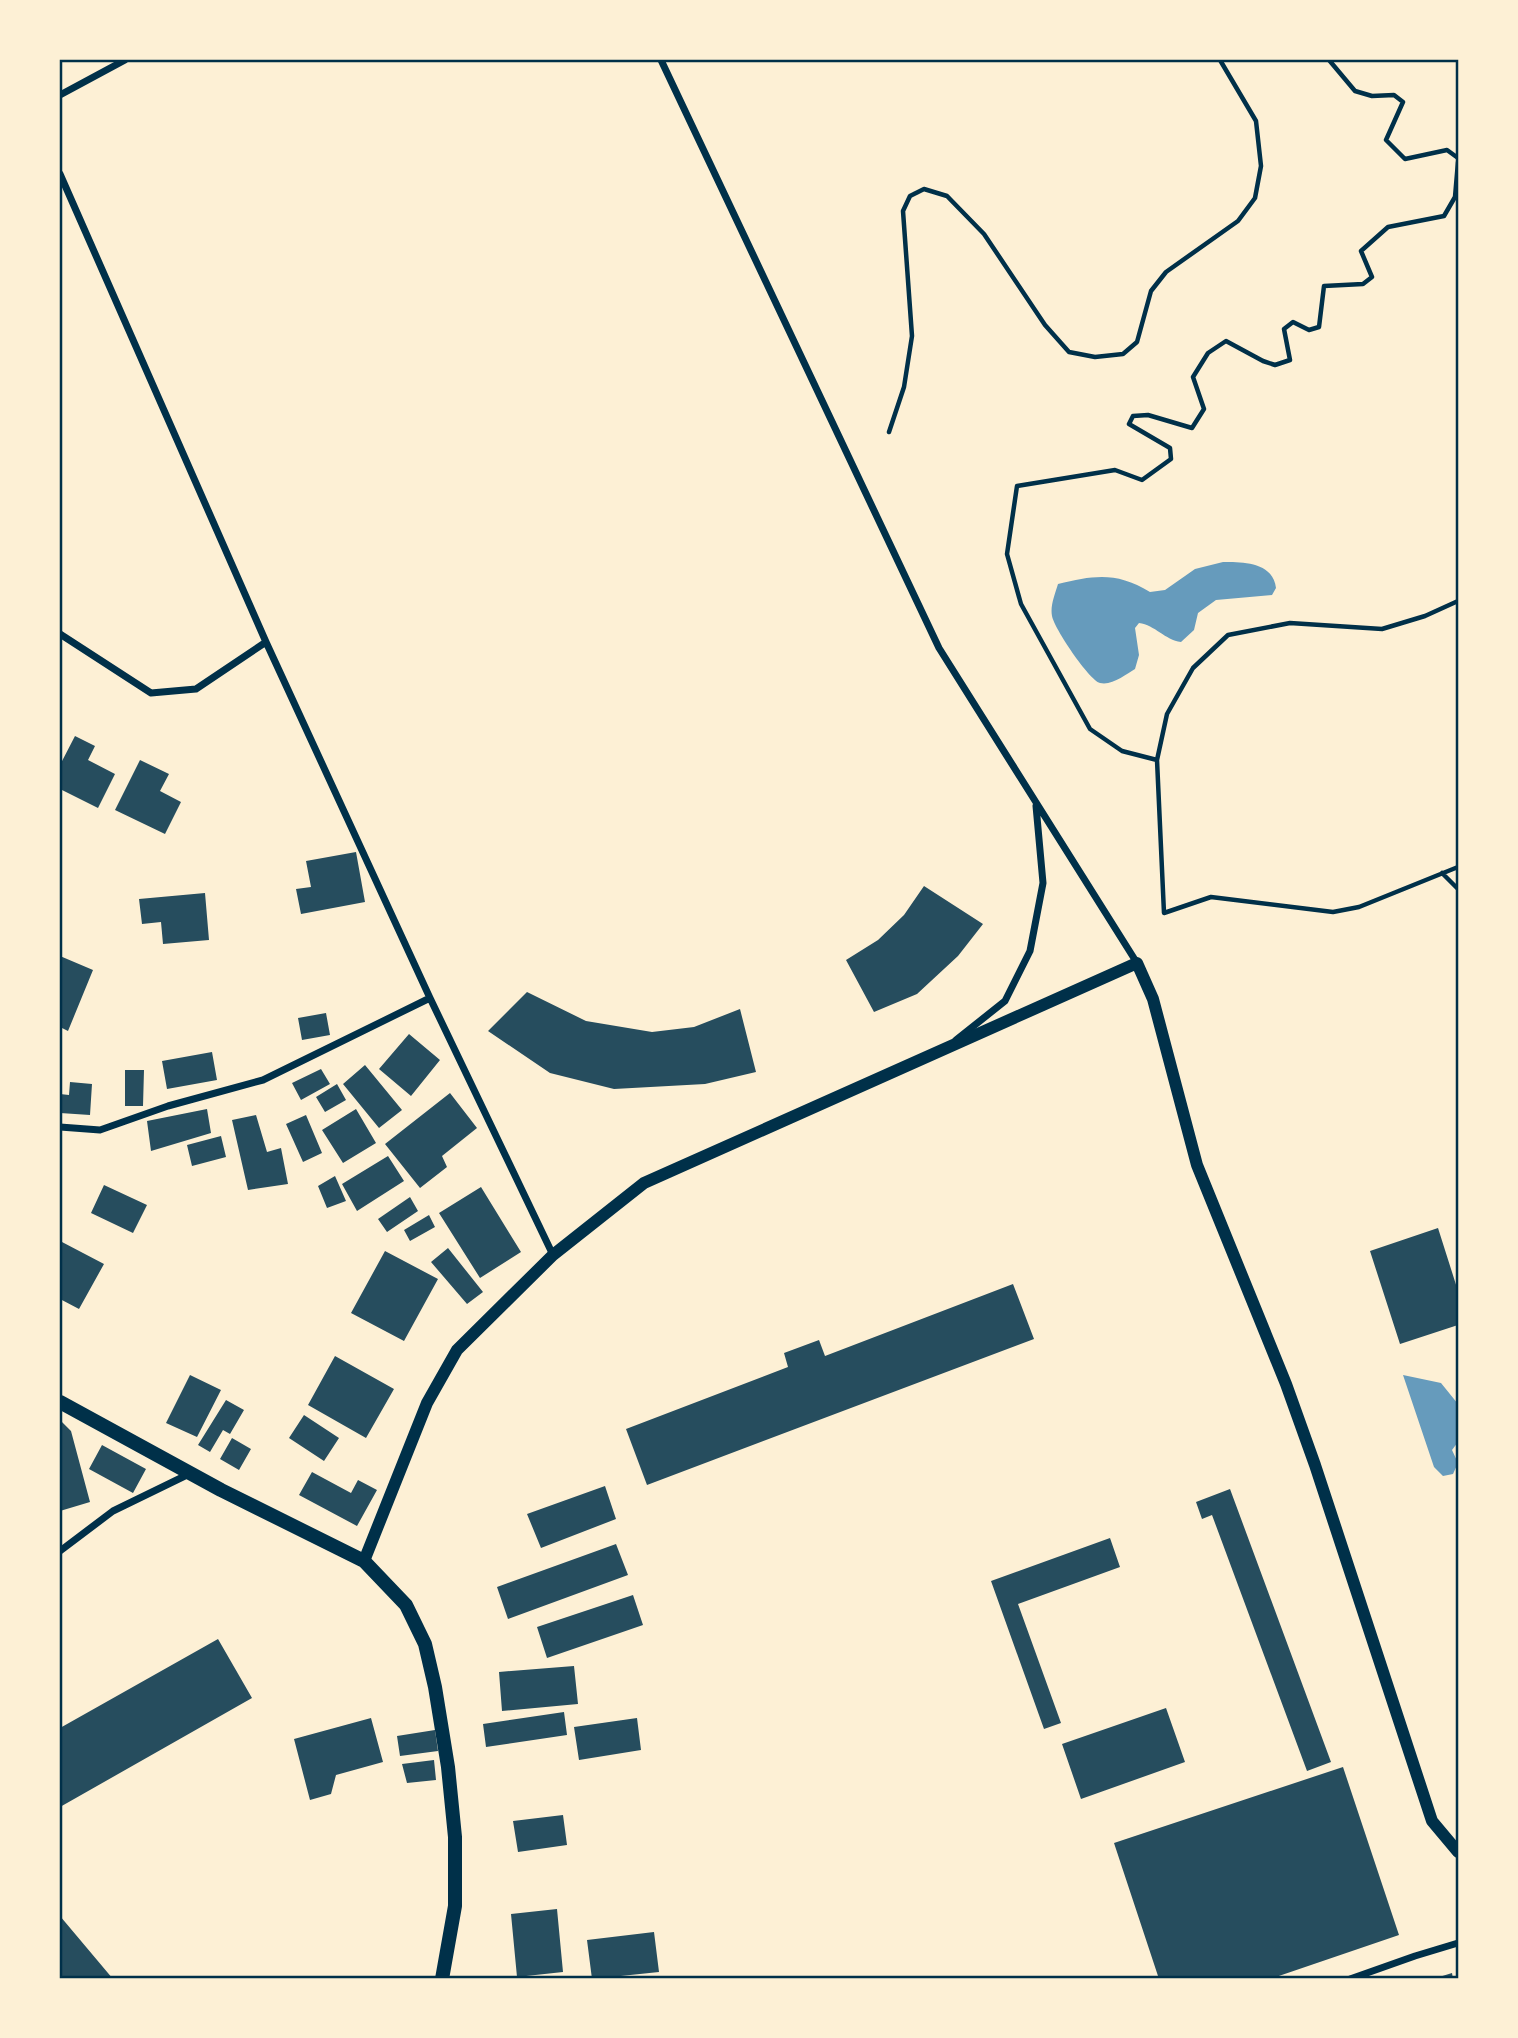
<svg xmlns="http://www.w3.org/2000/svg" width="1518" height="2038" font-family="Overpass,sans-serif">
<rect width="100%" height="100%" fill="#fdf0d5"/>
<path fill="#669bbc" d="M 1223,562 C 1243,562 1273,562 1276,588 L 1272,595 L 1216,600 L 1198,613 L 1194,630 L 1181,642 C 1165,640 1155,625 1139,623 L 1135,628 L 1139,655 L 1135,669 C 1126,674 1112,686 1100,683 C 1089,680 1054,628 1052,616 C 1050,606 1055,594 1058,584 C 1095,575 1117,572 1150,592 L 1165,590 L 1195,569 Z
M 1403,1375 L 1441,1383 L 1458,1404 L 1458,1442 L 1452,1450 L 1458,1463 L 1453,1474 L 1443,1476 L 1434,1467 Z"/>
<path fill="#264d5e" d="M 75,736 L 95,746 L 88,760 L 115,774 L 98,808 L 60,789 L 60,765 Z
M 140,760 L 169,774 L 160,791 L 181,802 L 165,834 L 115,810 Z
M 356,852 L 365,902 L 301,914 L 296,889 L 311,887 L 306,861 Z
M 924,886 L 983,924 L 958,956 L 917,994 L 874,1012 L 846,960 L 878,940 L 904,915 Z
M 205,893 L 209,940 L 163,944 L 161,922 L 142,924 L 139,899 Z
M 60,956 L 93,970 L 68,1031 L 60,1027 Z
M 527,992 L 586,1021 L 652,1032 L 694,1027 L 740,1009 L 756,1072 L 705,1084 L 614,1089 L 550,1073 L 488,1031 Z
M 326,1013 L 330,1035 L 302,1040 L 298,1018 Z
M 409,1034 L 440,1060 L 411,1096 L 379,1069 Z
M 212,1052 L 217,1080 L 167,1089 L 162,1061 Z
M 365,1065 L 402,1110 L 379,1128 L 343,1084 Z
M 321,1069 L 330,1084 L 301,1100 L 292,1083 Z
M 125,1070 L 144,1070 L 143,1106 L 125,1106 Z
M 70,1082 L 92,1084 L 90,1115 L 60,1113 L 60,1094 L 69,1095 Z
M 337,1084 L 346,1100 L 325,1112 L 316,1097 Z
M 450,1093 L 477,1128 L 442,1156 L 447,1167 L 420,1188 L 385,1144 Z
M 207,1109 L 211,1133 L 151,1151 L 147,1121 Z
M 356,1109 L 376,1143 L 343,1163 L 322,1130 Z
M 256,1115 L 267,1152 L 281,1148 L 288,1184 L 248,1190 L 232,1120 Z
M 306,1115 L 322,1153 L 303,1162 L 286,1124 Z
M 221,1136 L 226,1157 L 192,1166 L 187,1145 Z
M 388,1156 L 404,1181 L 357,1211 L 342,1184 Z
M 335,1176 L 346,1201 L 327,1208 L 318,1186 Z
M 104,1185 L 147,1205 L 133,1233 L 91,1213 Z
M 481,1187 L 521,1252 L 480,1278 L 439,1213 Z
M 410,1197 L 418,1211 L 387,1232 L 378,1219 Z
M 429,1215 L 435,1227 L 410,1241 L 404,1230 Z
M 1438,1228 L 1458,1291 L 1458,1325 L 1400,1344 L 1370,1251 Z
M 62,1242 L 104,1264 L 79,1309 L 60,1299 L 60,1247 Z
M 448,1248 L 483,1292 L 467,1304 L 431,1262 Z
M 385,1251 L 438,1279 L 404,1341 L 351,1313 Z
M 1013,1284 L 1034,1339 L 647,1485 L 626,1429 L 788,1367 L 784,1353 L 819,1340 L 825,1356 Z
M 335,1356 L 394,1389 L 366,1438 L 308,1405 Z
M 190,1375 L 221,1390 L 197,1437 L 166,1423 Z
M 226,1400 L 244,1410 L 230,1434 L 223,1430 L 210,1452 L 198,1445 Z
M 304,1415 L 339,1438 L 324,1461 L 289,1438 Z
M 60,1420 L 71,1431 L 90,1502 L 60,1511 Z
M 232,1438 L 251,1449 L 239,1470 L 220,1459 Z
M 102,1445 L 146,1469 L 133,1493 L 89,1469 Z
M 312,1472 L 351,1493 L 358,1480 L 377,1490 L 357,1526 L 299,1495 Z
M 605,1486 L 616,1519 L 541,1548 L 527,1514 Z
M 1230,1489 L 1331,1762 L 1307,1771 L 1212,1515 L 1202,1519 L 1196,1502 Z
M 1110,1538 L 1120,1567 L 1018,1604 L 1061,1723 L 1044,1729 L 991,1581 Z
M 616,1544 L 628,1575 L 508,1619 L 497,1587 Z
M 633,1595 L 643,1625 L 547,1658 L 537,1627 Z
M 218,1639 L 252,1698 L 60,1807 L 60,1728 Z
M 574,1666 L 578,1704 L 502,1711 L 499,1672 Z
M 1166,1708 L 1185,1762 L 1081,1799 L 1062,1744 Z
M 564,1712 L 567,1735 L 486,1747 L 483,1724 Z
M 371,1718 L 383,1762 L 336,1775 L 331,1794 L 310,1800 L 294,1739 Z
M 637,1718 L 641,1750 L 579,1760 L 574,1727 Z
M 435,1730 L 438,1751 L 400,1756 L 397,1736 Z
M 434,1760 L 436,1780 L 407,1783 L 402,1764 Z
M 1343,1767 L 1399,1935 L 1270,1979 L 1159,1979 L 1114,1843 Z
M 563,1815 L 567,1845 L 518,1852 L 513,1821 Z
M 557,1909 L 563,1972 L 517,1977 L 511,1914 Z
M 60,1916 L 113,1979 L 60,1979 Z
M 654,1932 L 659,1972 L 592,1979 L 587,1940 Z
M 1452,1973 L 1453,1979 L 1436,1979 L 1436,1978 Z"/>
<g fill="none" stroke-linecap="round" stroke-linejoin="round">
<path stroke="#003049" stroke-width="4.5" d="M 1329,60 L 1355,91 L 1372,96 L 1394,95 L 1403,102 L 1386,140 L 1405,159 L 1447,150 L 1458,158
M 889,432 L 904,387 L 912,336 L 903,211 L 910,196 L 924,189 L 947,196 L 984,234 L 1045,325 L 1069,352 L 1095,357 L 1123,354 L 1137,342 L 1151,291 L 1166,272 L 1238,221 L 1255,198 L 1261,166 L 1256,121 L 1220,60
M 1458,601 L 1425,616 L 1382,629 L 1290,623 L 1228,635 L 1193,668 L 1167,714 L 1157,760 L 1164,913 L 1211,897 L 1333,912 L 1359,907 L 1458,867
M 1157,760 L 1122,751 L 1090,729 L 1021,604 L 1007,554 L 1017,486 L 1115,470 L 1142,480 L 1171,459 L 1170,448 L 1129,424 L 1133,416 L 1148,415 L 1192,428 L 1204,409 L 1193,377 L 1208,353 L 1226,341 L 1263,361 L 1275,365 L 1290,360 L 1284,329 L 1293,322 L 1309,330 L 1319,327 L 1324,286 L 1363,284 L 1372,277 L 1361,251 L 1388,227 L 1444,216 L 1455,197 L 1458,162
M 1442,873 L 1458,889"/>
<path stroke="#003049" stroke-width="7" d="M 661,60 L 939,648 L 1137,963
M 60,95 L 125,60
M 60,174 L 266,642 L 430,998 L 553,1255
M 60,634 L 151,693 L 196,689 L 266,642
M 956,1040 L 1005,1001 L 1030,951 L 1043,883 L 1036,806
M 60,1127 L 100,1130 L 168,1106 L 263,1080 L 430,998
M 60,1551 L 113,1511 L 189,1474
M 1350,1979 L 1415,1956 L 1458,1943"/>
<path stroke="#003049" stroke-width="12" d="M 364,1561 L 427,1403 L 457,1350 L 553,1255 L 644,1183 L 1137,963 L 1153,999 L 1197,1165 L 1286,1384 L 1315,1465 L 1432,1821 L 1458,1852"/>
<path stroke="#003049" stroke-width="14" d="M 60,1402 L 221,1490 L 364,1561 L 406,1605 L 425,1644 L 435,1687 L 448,1767 L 455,1837 L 455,1906 L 442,1979"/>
</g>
<rect width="1518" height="2038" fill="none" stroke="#fdf0d5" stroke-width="122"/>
<rect x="61" y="61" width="1396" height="1916" fill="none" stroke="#003049" stroke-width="2.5"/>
</svg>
